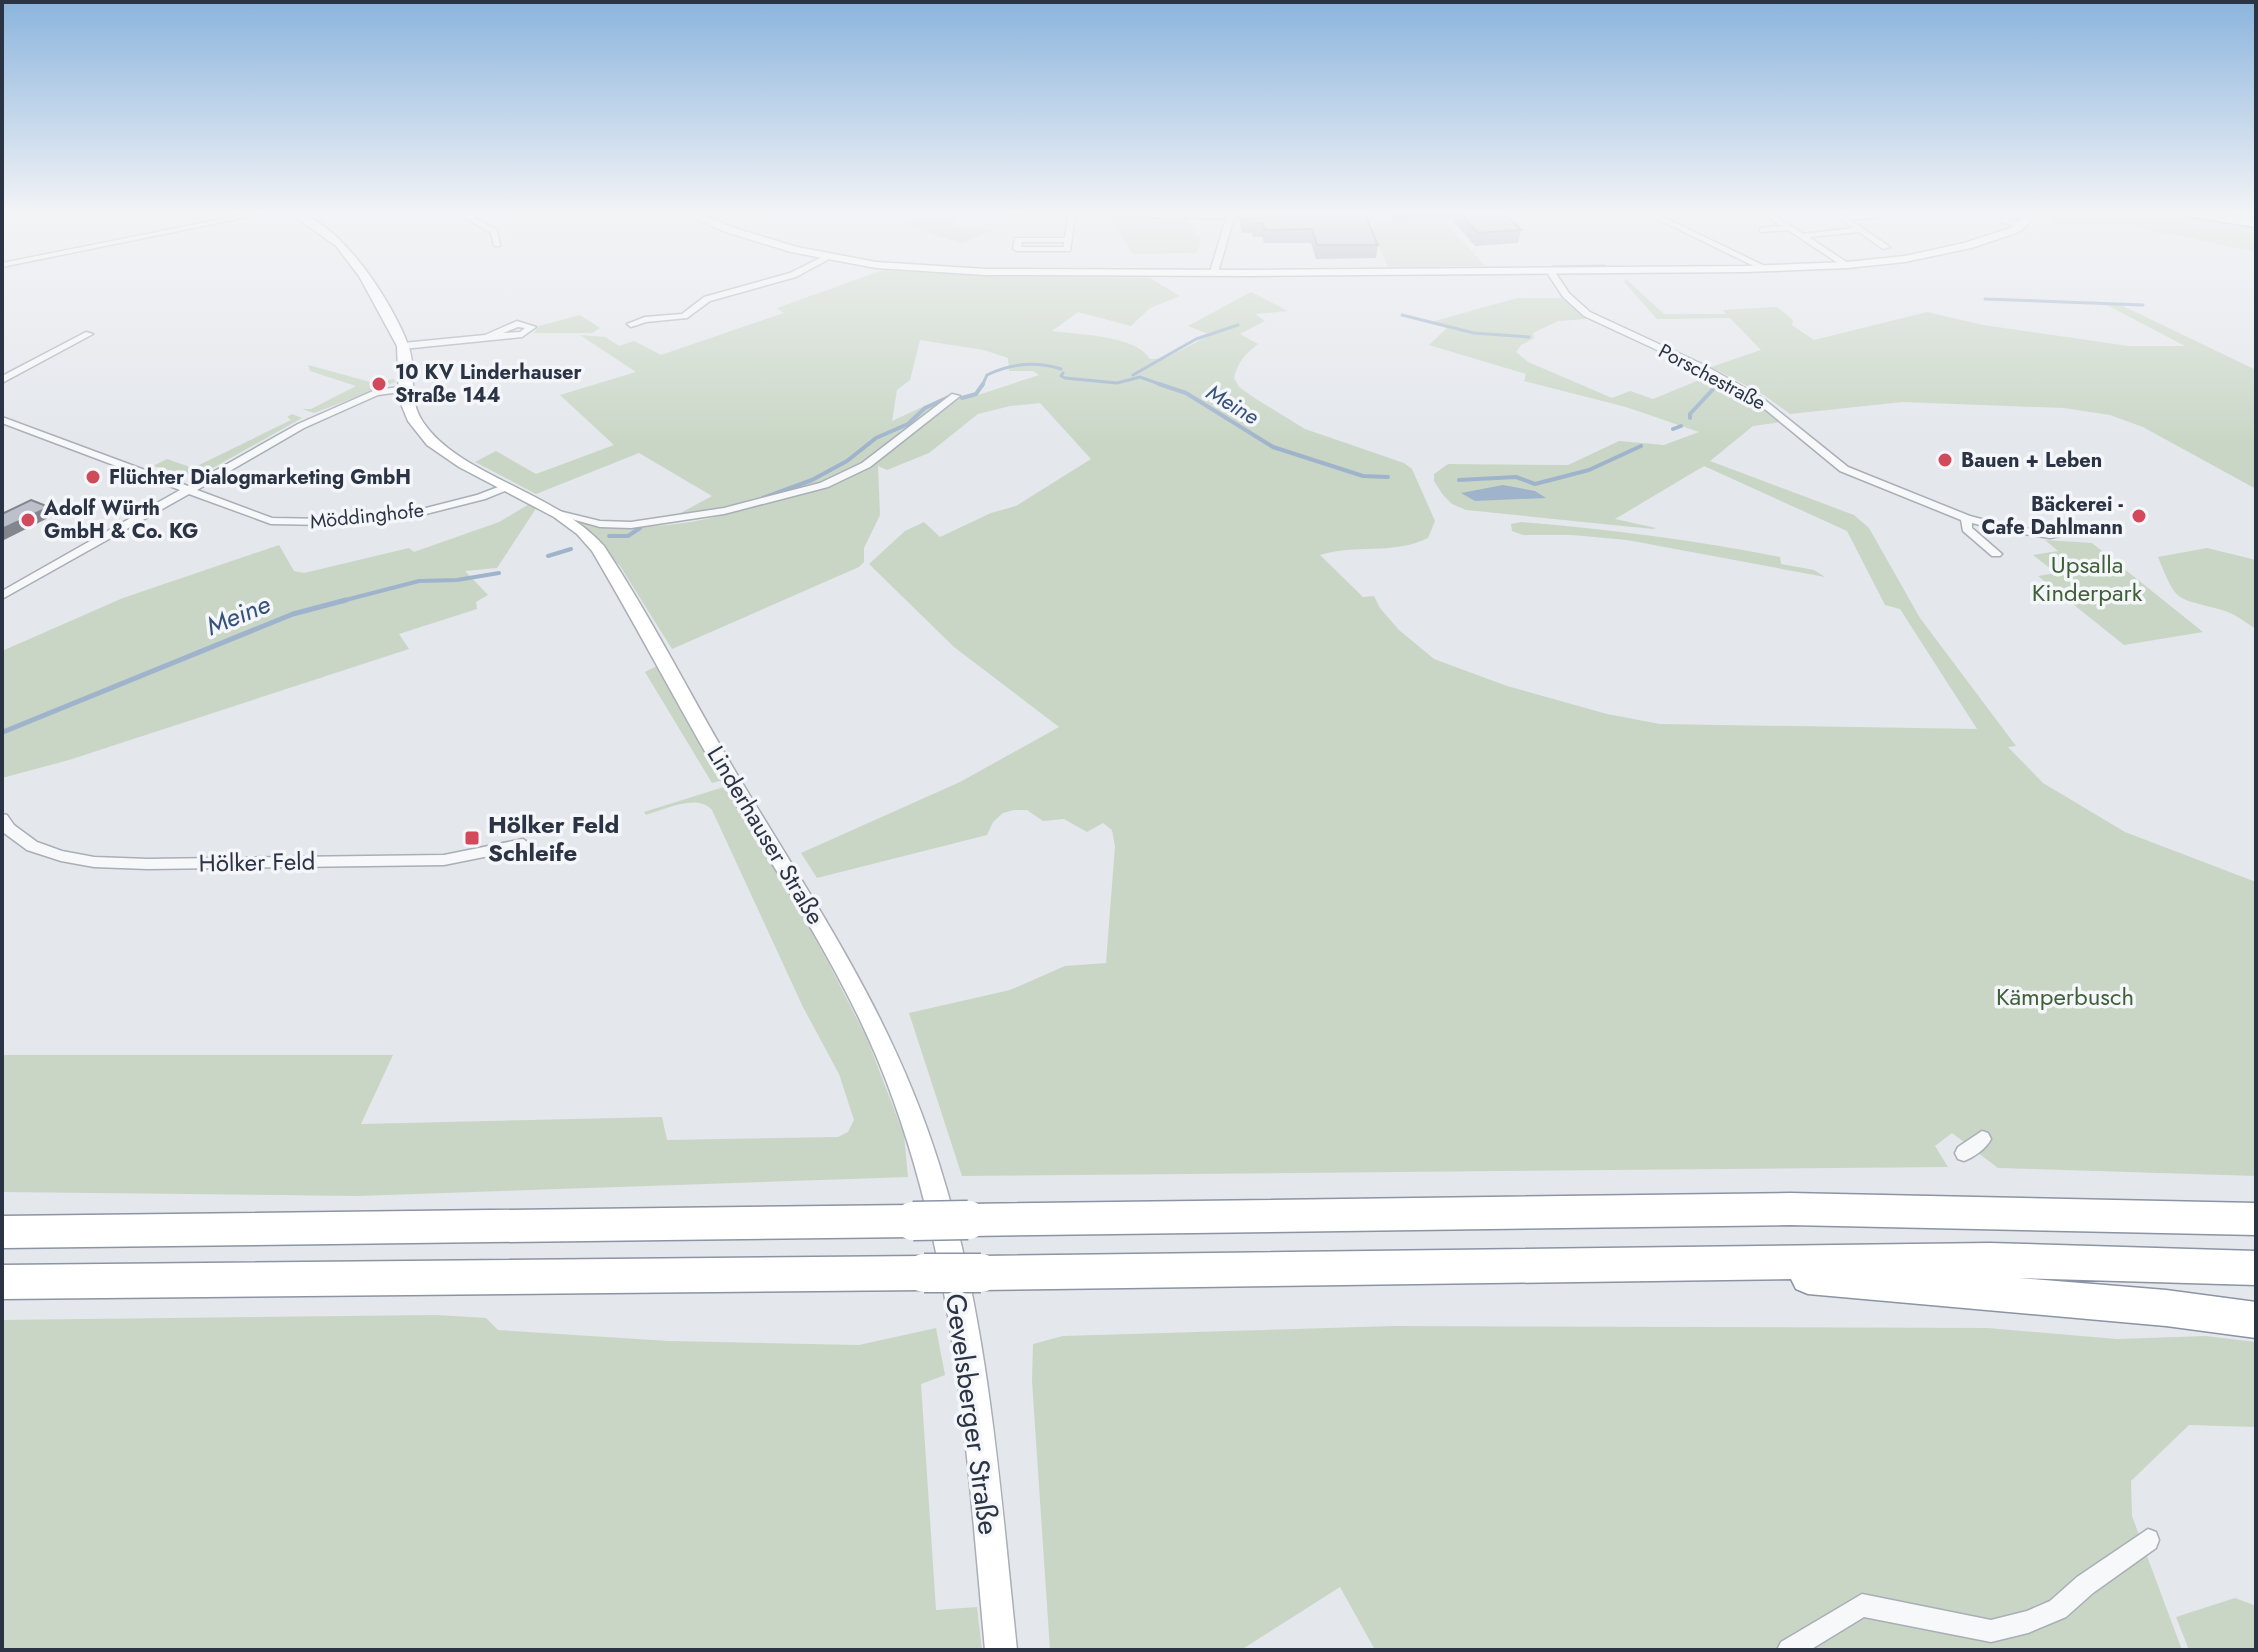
<svg xmlns="http://www.w3.org/2000/svg" width="2258" height="1652" font-family="Jost,sans-serif">
<rect width="100%" height="100%" fill="#e4e7ec"/>
<path fill="#c9d6c5" fill-rule="evenodd" d="M 959,213 L 952,225 L 994,230 L 962,244 L 903,224 L 917,216 Z
M 2058,213 L 2180,213 L 2256,225 L 2256,252 L 2120,224 L 2052,225 L 2053,219 Z
M 1109,216 L 1183,216 L 1201,241 L 1197,253 L 1132,254 Z
M 1367,220 L 1443,220 L 1485,266 L 1388,267 Z
M 883,270 L 1005,277 L 1150,278 L 1180,296 L 1150,308 L 1131,326 L 1078,312 L 1052,331 C 1080,335 1135,335 1150,359 L 1166,358 L 1210,335 L 1188,326 L 1251,292 L 1288,311 L 1255,314 L 1265,321 L 1240,334 L 1258,344 C 1245,354 1238,361 1234,378 L 1239,387 L 1256,399 L 1305,429 L 1404,463 L 1412,469 L 1435,521 L 1428,538 C 1394,555 1355,544 1320,555 L 1363,597 L 1374,596 L 1380,608 L 1399,630 L 1434,659 L 1507,686 L 1607,714 L 1660,724 L 1977,729 L 1900,609 L 1885,605 L 1847,531 L 1704,466 L 1615,519 L 1656,528 L 1653,529 L 1466,510 L 1452,504 L 1443,495 L 1434,481 L 1434,474 L 1448,464 L 1568,465 L 1619,441 L 1664,445 L 1699,432 L 1626,407 L 1524,381 L 1526,374 L 1429,345 L 1447,328 L 1428,323 L 1517,298 L 1561,298 L 1587,319 L 1558,321 L 1533,333 L 1534,338 L 1521,345 L 1516,352 L 1528,362 L 1612,398 L 1630,391 L 1653,399 L 1709,376 L 1757,403 L 1781,422 L 1753,426 L 1710,461 L 1854,515 L 1869,528 L 1920,618 L 2016,746 L 2008,747 L 2043,783 L 2125,832 L 2256,882 L 2256,1176 L 1998,1168 L 1952,1133 L 1935,1146 L 1948,1167 L 962,1176 L 909,1013 L 1010,990 L 1065,966 L 1106,963 L 1115,846 L 1112,830 L 1103,823 L 1087,832 L 1064,819 L 1043,821 L 1027,810 L 1014,810 L 1003,813 L 993,822 L 987,835 L 817,878 L 801,853 L 960,782 L 1059,727 L 954,647 L 869,564 L 905,531 L 924,522 L 940,537 L 991,513 L 1016,506 L 1091,459 L 1040,403 L 1010,406 L 978,414 L 929,453 L 887,470 L 878,466 L 880,515 L 864,548 L 864,562 L 859,567 L 672,649 L 620,566 L 575,520 C 618,533 698,526 740,509 L 673,517 L 712,496 L 639,453 L 536,494 L 475,462 L 496,451 L 536,474 L 614,445 L 560,395 L 636,372 L 580,335 L 605,337 L 619,346 L 634,341 L 661,355 L 784,313 L 777,308 ZM 920,340 L 984,350 L 1008,358 L 1009,371 L 1033,371 L 1039,375 L 972,397 L 944,397 L 892,421 L 897,390 L 910,380 Z
M 1626,279 L 1664,314 L 1726,314 L 1723,310 L 1777,307 L 1793,320 L 1792,325 L 1814,340 L 1927,312 L 1983,325 L 2128,346 L 2185,346 L 2103,303 L 2123,306 L 2256,370 L 2256,489 L 2143,427 L 2110,415 L 2064,408 L 1902,402 L 1790,414 L 1764,395 L 1711,367 L 1761,350 L 1730,318 L 1657,319 L 1624,282 Z
M 580,315 L 600,328 L 592,333 L 534,333 L 539,326 Z
M 308,365 L 374,383 L 394,379 L 395,382 L 314,413 L 302,409 L 311,409 L 356,386 L 310,371 Z
M 292,414 L 302,418 L 211,469 L 188,475 L 153,466 L 167,459 L 193,468 L 291,420 L 287,417 Z
M 531,503 L 537,507 L 497,568 L 465,571 L 488,595 L 476,602 L 477,609 L 399,634 L 409,649 L 69,760 L 2,778 L 2,651 L 123,598 L 279,545 L 294,571 L 304,573 L 409,548 L 414,552 L 499,522 Z
M 1521,522 C 1608,529 1695,540 1780,557 L 1781,564 L 1814,570 L 1825,577 L 1627,540 L 1572,535 L 1523,535 L 1512,531 L 1511,524 Z
M 2045,540 L 2092,543 L 2203,632 L 2124,645 L 2038,576 L 2056,573 L 2033,555 L 2058,551 Z
M 2207,548 L 2256,560 L 2256,629 C 2245,622 2234,613 2222,610 C 2175,597 2177,604 2158,557 Z
M 659,665 L 723,780 L 712,783 L 645,672 Z
M 727,786 L 827,960 L 867,1039 L 904,1135 L 908,1177 L 358,1196 L 2,1192 L 2,1055 L 393,1055 L 361,1124 L 662,1117 L 667,1140 L 838,1137 L 848,1132 L 854,1120 L 839,1074 L 803,1007 L 712,810 C 697,793 664,810 646,815 L 644,812 Z
M 437,1315 L 486,1318 L 498,1330 L 669,1341 L 859,1345 L 936,1328 L 945,1375 L 921,1384 L 936,1610 L 977,1607 L 982,1650 L 2,1650 L 2,1320 Z
M 1393,1326 L 1988,1328 L 2117,1339 L 2206,1336 L 2256,1342 L 2256,1427 L 2189,1425 L 2131,1481 L 2132,1516 L 2182,1650 L 1375,1650 L 1340,1587 L 1241,1650 L 1050,1650 L 1032,1381 L 1033,1344 L 1063,1336 Z
M 2235,1598 L 2256,1606 L 2256,1650 L 2189,1650 L 2176,1617 Z"/>
<path fill="#9fb4cc" d="M 1503,485 L 1535,491 L 1546,498 L 1475,501 L 1461,493 Z"/>
<g fill="none" stroke-linecap="round" stroke-linejoin="round">
<path stroke="#9fb4cc" stroke-width="3" d="M 1552,267 L 1604,266
M 1985,299 L 2143,305
M 1402,315 L 1474,333 L 1529,337
M 1063,373 L 1061,376 L 1065,378 L 1117,383 L 1140,377 L 1165,386
M 1133,375 L 1196,339 L 1238,325
M 982,386 L 987,375 C 1010,364 1036,361 1061,369"/>
<path stroke="#9fb4cc" stroke-width="4" d="M 1159,384 L 1186,393 L 1273,447 L 1363,476 L 1388,477
M 962,398 L 976,394 L 983,384
M 1690,418 L 1690,414 L 1716,386
M 1673,429 L 1681,426
M 1459,480 L 1516,477 L 1535,484 L 1589,470 L 1641,446
M 763,498 L 812,480 L 847,461 L 876,438 L 908,424 L 925,408 L 949,397
M 609,536 L 628,536 L 640,528
M 548,556 L 571,549
M 338,602 L 419,581 L 457,580 L 499,573"/>
<path stroke="#9fb4cc" stroke-width="5" d="M 3,732 L 293,614 L 346,600"/>
<g stroke="#a9aeb7" stroke-width="3">
<path id="minor" d="M 252,213 L 267,213 L 2,267 L 2,263 Z
M 457,213 L 466,213 L 497,230 L 500,246 L 494,246 L 491,233 Z
M 1005,213 L 1232,213 L 1250,216 L 1234,218 L 1218,272 L 1214,274 L 1210,272 L 1226,218 L 1075,216 L 1070,251 L 1017,251 L 1013,249 L 1015,238 L 1065,238 L 1068,216 L 1009,215 ZM 1022,242 L 1064,242 L 1064,247 L 1021,247 Z
M 1645,213 L 1655,213 L 1771,269 L 1764,271 Z
M 1762,213 L 1771,213 L 1803,234 L 1854,228 L 1832,213 L 1845,216 L 1890,213 L 1887,216 L 1850,220 L 1890,247 L 1883,249 L 1859,232 L 1809,237 L 1851,265 L 1844,267 L 1788,230 L 1760,232 L 1760,228 L 1782,226 Z
M 2007,213 L 2015,213 L 2009,219 L 2024,224 L 2024,228 L 2001,222 Z
M 824,256 L 831,258 L 796,277 L 710,301 L 687,318 L 646,322 L 631,327 L 627,324 L 645,317 L 682,314 L 704,297 L 790,273 Z
M 1550,269 L 1553,269 L 1569,293 L 1590,312 L 1704,365 L 1761,397 L 1848,467 L 1970,516 L 2004,525 L 2050,532 L 2080,526 L 2085,529 L 2084,531 L 2050,538 L 2004,531 L 1972,523 L 1972,528 L 2002,554 L 2000,556 L 1992,556 L 1963,531 L 1961,520 L 1840,471 L 1755,401 L 1698,369 L 1584,316 L 1563,297 L 1546,271 Z
M 517,321 L 536,327 L 522,337 L 403,349 L 399,346 L 403,343 L 485,335 ZM 518,327 L 525,328 L 520,332 L 503,333 Z
M 86,332 L 93,334 L 2,383 L 2,376 Z
M 404,386 L 409,389 L 407,391 L 378,395 L 304,428 L 197,490 L 272,518 L 328,519 L 422,509 L 477,495 L 506,484 L 511,487 L 510,489 L 485,499 L 422,515 L 328,525 L 271,524 L 189,494 L 2,599 L 2,591 L 180,490 L 2,423 L 2,417 L 188,486 L 298,424 L 373,391 Z
M 952,394 L 960,396 L 870,467 L 828,487 L 724,514 L 631,528 L 600,527 L 554,514 L 559,511 L 600,521 L 631,522 L 724,508 L 820,483 L 862,463 Z
M 2,814 L 7,815 L 14,825 L 37,842 L 62,851 L 94,857 L 148,859 L 444,855 L 523,839 L 530,844 L 523,849 L 444,865 L 148,869 L 94,867 L 61,861 L 27,850 L 4,833 Z
M 1982,1131 L 1988,1133 L 1991,1139 C 1986,1149 1974,1157 1964,1161 L 1958,1159 L 1955,1153 L 1958,1147 Z
M 2148,1529 L 2156,1532 L 2159,1540 L 2156,1548 L 2093,1593 L 2066,1617 L 2028,1633 L 1991,1642 L 1864,1617 L 1810,1650 L 1777,1650 L 1781,1642 L 1862,1594 L 1991,1620 L 2027,1611 L 2050,1601 L 2077,1577 Z"/>
</g>
<g stroke="#a9aeb7" stroke-width="3">
<path id="secondary" d="M 290,213 C 336,213 394,305 408,345 C 418,370 406,397 423,422 C 459,476 555,491 604,546 C 653,620 692,699 738,776 C 818,909 893,1016 940,1167 C 989,1322 1000,1489 1017,1650 L 985,1650 C 968,1466 957,1277 894,1102 C 854,987 785,887 723,783 C 678,706 637,627 592,551 L 577,534 L 554,517 L 459,467 L 427,445 L 408,421 L 399,399 L 397,346 L 359,276 L 336,246 Z
M 685,213 L 699,213 L 731,227 L 797,247 L 876,262 L 986,269 L 1251,270 L 1745,266 L 1847,262 L 1905,256 L 1964,243 L 2011,228 L 2029,213 L 2041,213 L 2019,232 L 1971,248 L 1905,262 L 1847,268 L 1745,272 L 1251,276 L 986,275 L 876,268 L 791,252 L 723,231 Z"/>
</g>
<g stroke="#8b94a3" stroke-width="3">
<path id="motorway" d="M 2185,213 L 2219,213 L 2256,219 L 2256,227 L 2192,217 Z
M 1790,1193 L 2256,1203 L 2256,1235 L 1790,1225 L 968,1236 L 956,1231 L 951,1220 L 956,1209 L 968,1204 Z
M 913,1205 L 925,1210 L 930,1221 L 925,1232 L 913,1237 L 2,1248 L 2,1216 Z
M 1990,1243 L 2256,1251 L 2256,1285 L 2019,1278 L 2166,1290 L 2256,1302 L 2256,1338 L 2166,1326 L 1808,1294 L 1796,1289 L 1791,1279 L 981,1290 L 969,1285 L 963,1273 L 969,1261 L 981,1256 Z
M 924,1256 L 936,1261 L 942,1273 L 936,1285 L 924,1290 L 2,1299 L 2,1265 Z"/>
</g>
<use href="#minor" fill="#f7f8fa" fill-rule="evenodd"/>
<use href="#secondary" fill="#fff" fill-rule="evenodd"/>
<use href="#motorway" fill="#fff" fill-rule="evenodd"/>
<g stroke="#8b94a3" stroke-width="41" stroke-linecap="butt">
<path id="motorway-bridge" d="M 913,1221 L 968,1220
M 924,1273 L 981,1273"/>
</g>
<use href="#motorway-bridge" stroke="#fff" stroke-width="38"/>
</g>
<path fill="#a1a5ae" d="M 1239,213 L 1364,213 L 1378,245 L 1376,258 L 1316,259 L 1311,243 L 1264,243 L 1262,237 L 1253,237 L 1252,233 L 1242,233 L 1239,220 Z
M 1392,213 L 1504,213 L 1521,230 L 1518,243 L 1475,246 L 1451,219 L 1392,220 Z"/>
<path fill="#83868d" d="M 49,507 L 54,515 L 2,541 L 2,529 Z"/>
<path fill="#bbc0ca" stroke="#83868d" stroke-width="2" d="M 1241,213 L 1364,213 L 1378,245 L 1317,245 L 1312,229 L 1265,230 L 1263,223 L 1254,223 L 1253,219 L 1243,220 Z
M 1459,213 L 1504,213 L 1521,230 L 1478,233 Z
M 31,500 L 49,507 L 2,529 L 2,514 Z"/>
<linearGradient id="sky" x2="0" y2="1"><stop stop-color="#8bb4dd"/><stop offset="0.48" stop-color="#f3f4f6"/><stop offset="1" stop-color="#f3f4f6" stop-opacity="0"/></linearGradient>
<rect width="2258" height="444" fill="url(#sky)"/>
<g fill="#d1495b" stroke="#f4f6f9" stroke-width="3">
<circle cx="379" cy="384" r="8"/>
<circle cx="1945" cy="460" r="8"/>
<circle cx="93" cy="477" r="8"/>
<circle cx="2139" cy="516" r="8"/>
<circle cx="28" cy="520" r="8"/>
<rect x="464" y="830" width="16" height="16" rx="4"/>
</g>
<g text-anchor="middle" dominant-baseline="central" stroke-width="7" stroke-linejoin="round" paint-order="stroke">
<g font-size="20" font-weight="bold" fill="#2b3445" stroke="#f4f6f9" text-anchor="start">
<text x="395" y="372">10 KV Linderhauser<tspan x="395" dy="23">Straße 144</tspan></text>
<text x="1961" y="460">Bauen + Leben</text>
<text x="109" y="477">Flüchter Dialogmarketing GmbH</text>
<text x="2123" y="504" text-anchor="end">Bäckerei -<tspan x="2123" dy="23">Cafe Dahlmann</tspan></text>
<text x="44" y="508">Adolf Würth<tspan x="44" dy="23">GmbH &amp; Co. KG</tspan></text>
</g>
<g font-size="20" fill="#2b3445" stroke="#f4f6f9">
<text transform="translate(1712 377) rotate(28)">Porschestraße</text>
<text transform="translate(367 516) rotate(-6)">Möddinghofe</text>
</g>
<g font-size="22" font-style="italic" fill="#34527a" stroke="#f4f6f9">
<text transform="translate(1233 404) rotate(31)">Meine</text>
</g>
<g font-size="24" fill="#3f6138" stroke="#f4f6f9">
<text x="2087" y="564">Upsalla<tspan x="2087" dy="28">Kinderpark</tspan></text>
<text x="2065" y="996">Kämperbusch</text>
</g>
<g font-size="24" font-weight="bold" fill="#2b3445" stroke="#f4f6f9" text-anchor="start">
<text x="488" y="824">Hölker Feld<tspan x="488" dy="28">Schleife</tspan></text>
</g>
<g font-size="24" fill="#2b3445" stroke="#f4f6f9">
<text transform="translate(766 835) rotate(59)">Linderhauser Straße</text>
<text transform="translate(257 862) rotate(-1)">Hölker Feld</text>
</g>
<g font-size="26" font-style="italic" fill="#34527a" stroke="#f4f6f9">
<text transform="translate(238 615) rotate(-22)">Meine</text>
</g>
<g font-size="28" fill="#2b3445" stroke="#f4f6f9">
<text transform="translate(972 1414) rotate(82)">Gevelsberger Straße</text>
</g>
</g>
<rect width="2258" height="1652" fill="none" stroke="#2b3445" stroke-width="8"/>
</svg>
